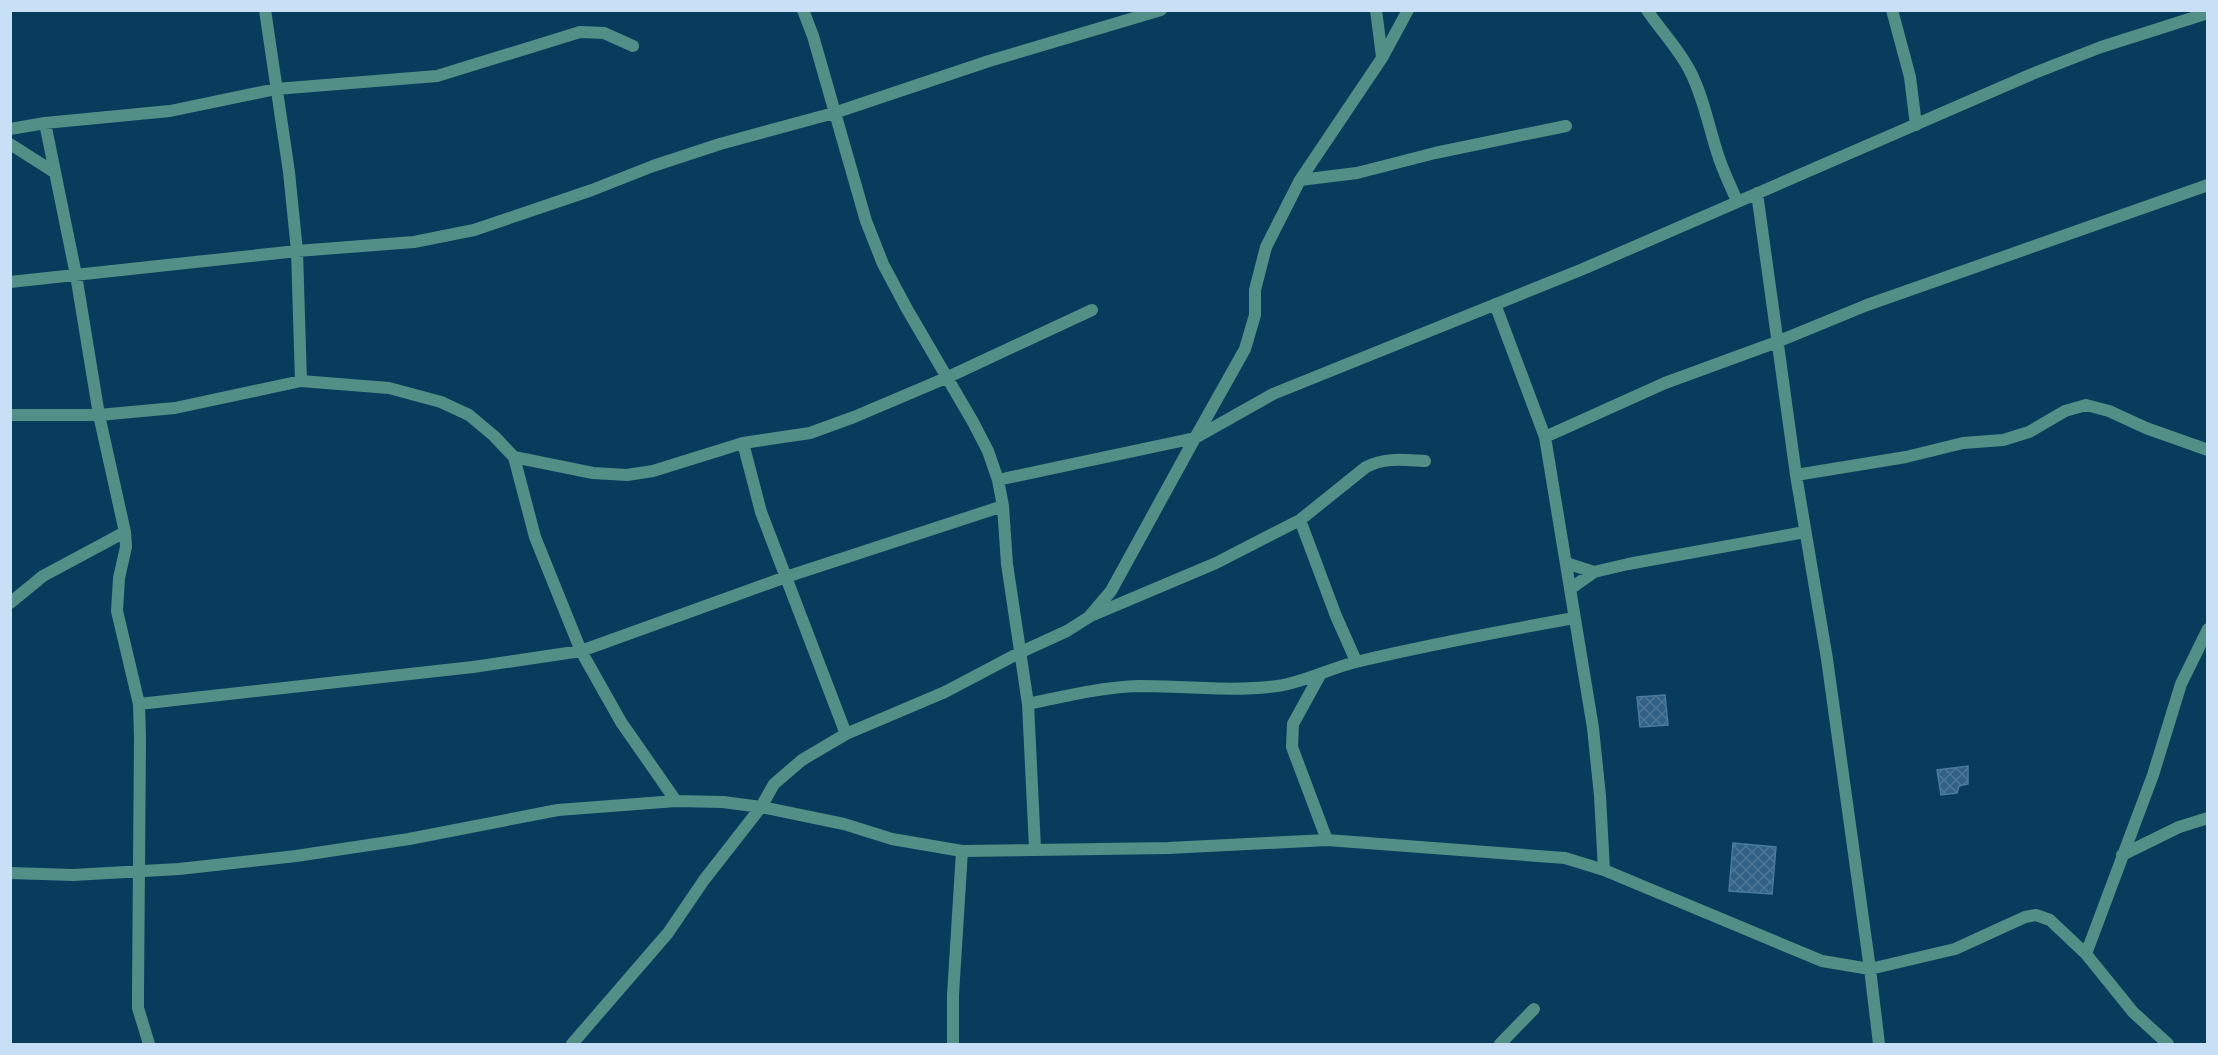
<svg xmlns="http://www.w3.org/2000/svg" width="2218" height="1055" font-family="'Titillium Web',sans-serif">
<defs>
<pattern id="building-cross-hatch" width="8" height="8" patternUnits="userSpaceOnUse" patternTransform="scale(1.5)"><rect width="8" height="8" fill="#316184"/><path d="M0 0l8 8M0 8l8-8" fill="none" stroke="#4d7796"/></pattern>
</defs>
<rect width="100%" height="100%" fill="#083c5d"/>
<path fill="url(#building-cross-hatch)" stroke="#4a7a9f" stroke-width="1.5" d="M 1665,695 L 1668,725 L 1640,727 L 1637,697 Z
M 1968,766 L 1968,784 L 1959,786 L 1957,793 L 1941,795 L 1937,770 Z
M 1733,843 L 1776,847 L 1772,894 L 1729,891 Z"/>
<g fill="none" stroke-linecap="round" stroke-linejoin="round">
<path stroke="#528f86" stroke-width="12" d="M 265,10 L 289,172 L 297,251 L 301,381
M 803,10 L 813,36 L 866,221 L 883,264 L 907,309 L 973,422 L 988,451 L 998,480 L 1003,506 L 1007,564 L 1028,704 L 1035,848
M 1376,10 L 1382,57
M 1647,10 C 1661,31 1679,49 1690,71 C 1704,98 1709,129 1719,158 C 1724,173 1731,187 1737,201
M 1892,10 L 1910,77 L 1916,125
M 45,123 L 76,275 L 99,415 L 125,532 L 126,547 L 119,578 L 117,611 L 139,704 L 140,738 L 138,992 L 138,1008 L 149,1044
M 10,129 L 45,123 L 170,111 L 276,89 L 437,76 L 580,32 L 604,33 L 633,46
M 10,144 L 54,172
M 1300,180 L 1357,173 L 1435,153 L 1566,126
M 1757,193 L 1796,475 L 1827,659 L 1870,969 L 1879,1044
M 10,282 L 297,251 L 414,242 L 474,230 L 592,190 L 653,166 L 720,144 L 834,113 L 989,61 L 1161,10
M 1495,304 L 1545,437 L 1593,728 L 1600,796 L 1604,870
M 10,415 L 99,415 L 175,408 L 301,381 L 389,388 L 441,402 L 469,415 L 494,436 L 514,457 L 535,537 L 581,651 L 621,722 L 676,801
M 1545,437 L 1665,383 L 1777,342 L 1867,305 L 2208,185
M 743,443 L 761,512 L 846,734
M 514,457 L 593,473 L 627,475 L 653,471 L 743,443 L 810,433 L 854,417 L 946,378 L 1092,310
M 1796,475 L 1906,457 L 1963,443 L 2003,440 L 2029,432 L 2065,411 L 2086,405 L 2109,411 L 2146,428 L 2208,450
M 998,480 L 1195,438 L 1245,349 L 1255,315 L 1255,290 L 1266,247 L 1300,180 L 1382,58 L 1408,10
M 1300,520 L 1336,616 L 1356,661
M 1566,563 L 1594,572
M 1570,589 L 1594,572 L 1628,564 L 1805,532
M 10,603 L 43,576 L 125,532
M 1093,615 L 1216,563 L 1300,520 L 1366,467 C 1386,457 1404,460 1425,461
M 1320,675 L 1293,724 L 1292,747 L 1327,840
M 139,704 L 473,667 L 581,651 L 786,577 L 1003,506
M 1028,704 C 1065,696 1102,687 1140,686 C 1185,686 1232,692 1277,686 C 1306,682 1332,667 1360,661 C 1431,644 1502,631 1574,618
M 2122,855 L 2179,827 L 2208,818
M 10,873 L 73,875 L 179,869 L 296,856 L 409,839 L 558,810 L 676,801 L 723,802 L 761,807 L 844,824 L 892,839 L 962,851 L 1168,848 L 1327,840 L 1565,858 L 1604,870 L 1822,961 L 1870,969 L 1955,949 L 2025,917 L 2036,915 L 2050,920 L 2086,954 L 2133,1012 L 2168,1044
M 2086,954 L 2153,775 L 2181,684 L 2208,629
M 572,1044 L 668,933 L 704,880 L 761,807 L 774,784 L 802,760 L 846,734 L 945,692 L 1021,652 L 1067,631 L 1089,617 L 1111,591 L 1195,438 L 1273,394 L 1583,269 L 2032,74 L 2101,47 L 2208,13
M 953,1044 L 953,995 L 962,851
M 1500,1044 L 1534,1009"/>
</g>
<rect width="2218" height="1055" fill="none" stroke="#c7e0f5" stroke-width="24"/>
</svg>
